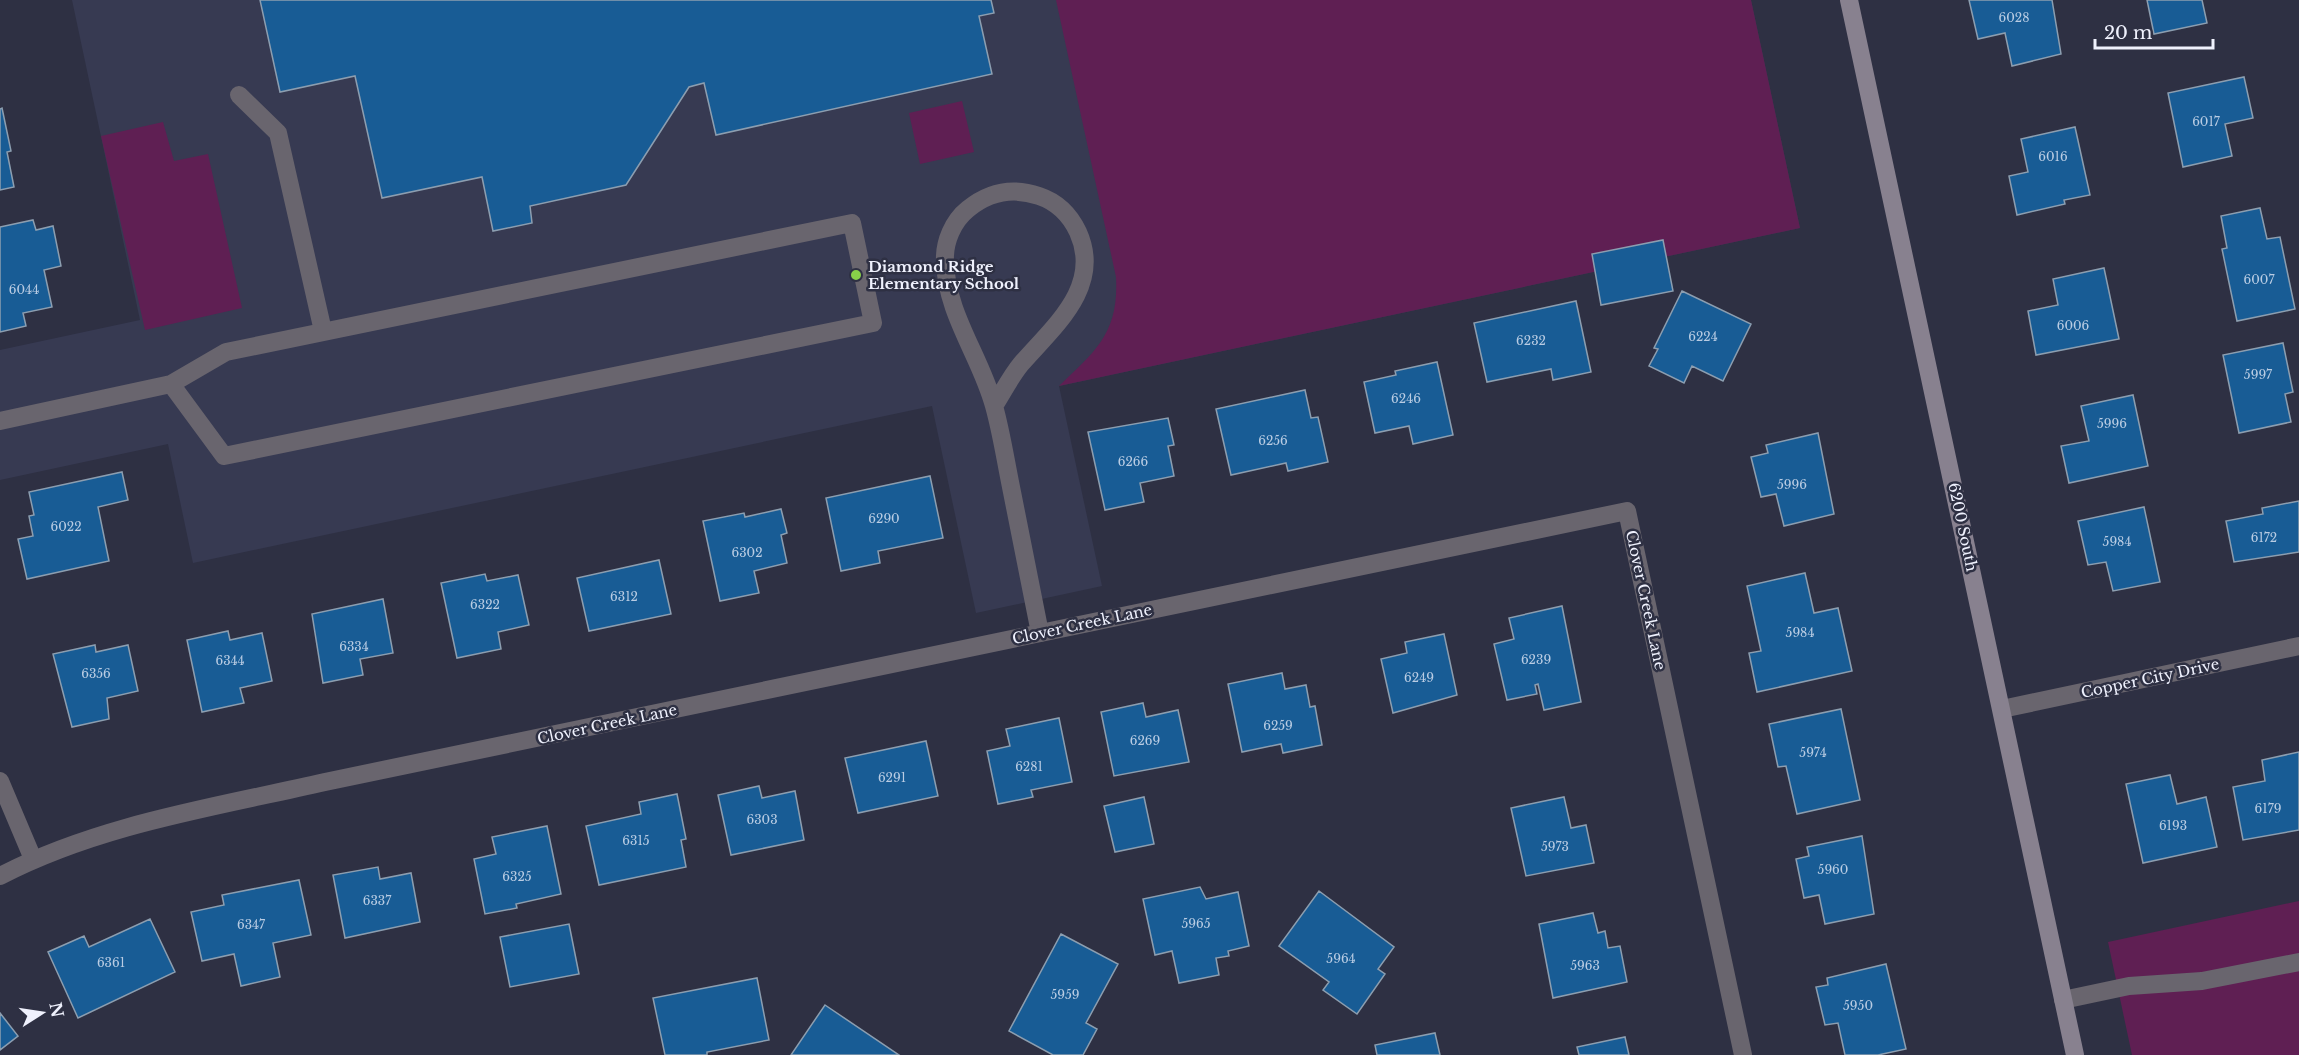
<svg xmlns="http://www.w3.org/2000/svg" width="2299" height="1055" font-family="'Libre Baskerville',serif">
<rect width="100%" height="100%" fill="#2e3043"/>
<path fill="#373a52" d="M 72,0 L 1751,0 L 1800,228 L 1059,386 L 1102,586 L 976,613 L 932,406 L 193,563 L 168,444 L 0,480 L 0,350 L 140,320 Z"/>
<path fill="#5f1f53" d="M 1056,0 L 1751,0 L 1800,228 L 1059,386 C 1097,350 1119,332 1116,277 Z
M 962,101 L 974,152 L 920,164 L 909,113 Z
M 163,122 L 174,161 L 208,154 L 242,308 L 145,330 L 101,136 Z
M 2299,901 L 2299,1055 L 2132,1055 L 2108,942 Z"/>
<path fill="#185c95" stroke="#8c9eb0" stroke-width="1.5" d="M 260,0 L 991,0 L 994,13 L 979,16 L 992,74 L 716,135 L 704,83 L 689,87 L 626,185 L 530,206 L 532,223 L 493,231 L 482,177 L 382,198 L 355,76 L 280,92 Z
M 1969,0 L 2052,0 L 2061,54 L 2012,66 L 2005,33 L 1978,39 Z
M 2147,0 L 2202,0 L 2207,23 L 2154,34 Z
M 2244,77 L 2253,118 L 2225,124 L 2232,156 L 2183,167 L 2168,93 Z
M 2,108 L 11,151 L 7,152 L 14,187 L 0,190 L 0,109 Z
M 2075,127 L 2090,195 L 2064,200 L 2065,204 L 2017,215 L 2009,176 L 2028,172 L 2021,139 Z
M 2260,208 L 2267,239 L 2280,237 L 2295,309 L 2237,321 L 2222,249 L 2227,248 L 2221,216 Z
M 33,220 L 36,230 L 53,226 L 61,266 L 44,270 L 52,307 L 23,313 L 26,326 L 0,332 L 0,227 Z
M 1663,240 L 1673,291 L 1601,305 L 1592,254 Z
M 2104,268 L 2119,339 L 2036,355 L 2028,311 L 2058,305 L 2053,279 Z
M 1682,291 L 1751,324 L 1723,381 L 1692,366 L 1684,383 L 1649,366 L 1658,349 L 1654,348 Z
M 1576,301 L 1591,372 L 1553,380 L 1551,369 L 1487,382 L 1474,323 Z
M 2283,343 L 2293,392 L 2285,394 L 2291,422 L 2239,433 L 2223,355 Z
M 1437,362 L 1453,435 L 1413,444 L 1409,426 L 1375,433 L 1364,382 L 1396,375 L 1395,371 Z
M 1305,390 L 1311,418 L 1318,417 L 1328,462 L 1288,471 L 1286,463 L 1231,475 L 1216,409 Z
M 2133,395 L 2148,466 L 2069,483 L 2061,446 L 2089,441 L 2081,406 Z
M 1168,418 L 1174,445 L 1168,446 L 1174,476 L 1140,483 L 1144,502 L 1105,510 L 1088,432 Z
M 1818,433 L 1834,514 L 1784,526 L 1776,494 L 1761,497 L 1751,457 L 1768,453 L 1766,445 Z
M 122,472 L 128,500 L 98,507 L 109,561 L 27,579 L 18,539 L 33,536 L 29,516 L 34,515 L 29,492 Z
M 930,476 L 943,538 L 878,551 L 880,563 L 841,571 L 826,498 Z
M 2299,501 L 2299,552 L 2234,562 L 2226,521 L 2263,514 L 2262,508 Z
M 2144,507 L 2160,582 L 2113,591 L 2106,562 L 2088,565 L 2078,521 Z
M 781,509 L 787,533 L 781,535 L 787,563 L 754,571 L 759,593 L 720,601 L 703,521 L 744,513 L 745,517 Z
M 659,560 L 671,614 L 589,631 L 577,578 Z
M 1805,573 L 1814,613 L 1838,608 L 1852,671 L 1757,692 L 1749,653 L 1761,651 L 1747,586 Z
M 485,574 L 487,581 L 518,575 L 529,625 L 498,632 L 501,649 L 457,658 L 441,583 Z
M 383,599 L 393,653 L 360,659 L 363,675 L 323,683 L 312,614 Z
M 1562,606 L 1581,702 L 1544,710 L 1538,684 L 1535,685 L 1537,694 L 1507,700 L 1494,644 L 1514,639 L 1509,618 Z
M 228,631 L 230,640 L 262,633 L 272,681 L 240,688 L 244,703 L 202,712 L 187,640 Z
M 1444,634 L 1457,695 L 1393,713 L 1381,659 L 1407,653 L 1405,642 Z
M 95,645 L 96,652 L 128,645 L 138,691 L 107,698 L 109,719 L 72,727 L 53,654 Z
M 1282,673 L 1285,689 L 1306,685 L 1310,707 L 1315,706 L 1322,745 L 1283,753 L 1281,744 L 1242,752 L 1228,684 Z
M 1143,703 L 1146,717 L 1178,710 L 1189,762 L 1114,776 L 1101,712 Z
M 1841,709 L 1860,800 L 1797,814 L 1786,766 L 1778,767 L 1769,724 Z
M 1059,718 L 1072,782 L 1031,790 L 1033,797 L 998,804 L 987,751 L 1010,746 L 1006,729 Z
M 926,741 L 938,796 L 858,813 L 845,758 Z
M 2299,752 L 2299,830 L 2243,840 L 2233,787 L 2265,781 L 2262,760 Z
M 2170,775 L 2177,804 L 2206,797 L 2217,847 L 2143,863 L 2126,784 Z
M 759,786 L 762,798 L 795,791 L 804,840 L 731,855 L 718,795 Z
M 677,794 L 686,839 L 681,840 L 686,867 L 599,885 L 586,826 L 641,814 L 639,802 Z
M 1144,797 L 1154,844 L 1115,852 L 1104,806 Z
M 1564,797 L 1571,828 L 1586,825 L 1594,863 L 1526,876 L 1511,808 Z
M 547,826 L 561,894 L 516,904 L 517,908 L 485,914 L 474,859 L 496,854 L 492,837 Z
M 1862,836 L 1874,914 L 1825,924 L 1819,895 L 1804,898 L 1796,859 L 1809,856 L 1807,847 Z
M 378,867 L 380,879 L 411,873 L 420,922 L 345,938 L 333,875 Z
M 299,880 L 311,935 L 273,943 L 280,977 L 241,986 L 234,954 L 202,961 L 191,912 L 224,905 L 222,895 Z
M 1200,887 L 1206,899 L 1238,892 L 1249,946 L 1228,951 L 1229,956 L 1216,958 L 1219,975 L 1179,983 L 1172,951 L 1155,955 L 1143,899 Z
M 1319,891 L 1394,947 L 1378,969 L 1385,974 L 1357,1014 L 1323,990 L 1329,982 L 1279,946 Z
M 1593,913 L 1598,933 L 1605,931 L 1608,948 L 1620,946 L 1627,982 L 1553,998 L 1539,924 Z
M 150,919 L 175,972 L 78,1018 L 48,952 L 84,936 L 89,947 Z
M 569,924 L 579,974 L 510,987 L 500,937 Z
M 1061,934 L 1118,964 L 1086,1023 L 1097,1029 L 1083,1055 L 1053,1055 L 1009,1031 Z
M 1886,964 L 1906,1049 L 1878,1055 L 1845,1055 L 1838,1023 L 1825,1025 L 1816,987 L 1828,985 L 1827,978 Z
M 757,978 L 769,1040 L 707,1052 L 707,1055 L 665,1055 L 653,998 Z
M 825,1005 L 899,1055 L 791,1055 Z
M 0,1013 L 18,1036 L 0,1050 Z
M 1435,1033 L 1440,1055 L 1377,1055 L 1375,1045 Z
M 1625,1037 L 1629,1055 L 1579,1055 L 1577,1047 Z"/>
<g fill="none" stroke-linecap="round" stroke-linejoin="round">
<path stroke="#69656e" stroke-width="18" d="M 239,95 L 278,133 L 323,331
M 994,406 C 1003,392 1011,376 1021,364 C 1053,327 1103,287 1078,232 C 1070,215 1057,202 1039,196 C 1013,187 989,192 968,209 C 953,221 944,242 945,261 C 946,314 981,357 994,406 C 1001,431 1005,457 1010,482 C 1020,532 1030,582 1040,633
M 0,421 L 171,384 L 226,352 L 852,223 L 873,323 L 224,456 L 171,384
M 2063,1000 L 2129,986 L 2202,981 L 2299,962"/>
<path stroke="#69656e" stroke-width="18" d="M 2002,709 L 2299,646
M 0,781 L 33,859
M 0,876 C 100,824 216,807 325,782 L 1627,511 L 1743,1055"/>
<path stroke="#88818f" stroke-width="18" d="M 1849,0 L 2075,1055"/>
</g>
<circle fill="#88cf49" stroke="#2e3043" stroke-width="2" cx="856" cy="275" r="6"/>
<g text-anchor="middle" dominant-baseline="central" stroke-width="5" stroke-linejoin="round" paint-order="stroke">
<g font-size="12" fill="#b9cce3">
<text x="2014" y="17">6028</text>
<text x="2206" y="121">6017</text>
<text x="2053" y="156">6016</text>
<text x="2259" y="279">6007</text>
<text x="24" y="289">6044</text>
<text x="2073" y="325">6006</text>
<text x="1703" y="336">6224</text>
<text x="1531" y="340">6232</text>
<text x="2258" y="374">5997</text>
<text x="1406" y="398">6246</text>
<text x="2112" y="423">5996</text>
<text x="1273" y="440">6256</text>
<text x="1133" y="461">6266</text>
<text x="1792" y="484">5996</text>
<text x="884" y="518">6290</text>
<text x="66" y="526">6022</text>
<text x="2264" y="537">6172</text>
<text x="2117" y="541">5984</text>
<text x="747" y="552">6302</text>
<text x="624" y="596">6312</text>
<text x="485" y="604">6322</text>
<text x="1800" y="632">5984</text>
<text x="354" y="646">6334</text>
<text x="1536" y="659">6239</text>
<text x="230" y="660">6344</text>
<text x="96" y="673">6356</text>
<text x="1419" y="677">6249</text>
<text x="1278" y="725">6259</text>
<text x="1145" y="740">6269</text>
<text x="1813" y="752">5974</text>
<text x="1029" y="766">6281</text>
<text x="892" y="777">6291</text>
<text x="2268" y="808">6179</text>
<text x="762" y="819">6303</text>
<text x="2173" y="825">6193</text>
<text x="636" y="840">6315</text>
<text x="1555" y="846">5973</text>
<text x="1833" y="869">5960</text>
<text x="517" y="876">6325</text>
<text x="377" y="900">6337</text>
<text x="1196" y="923">5965</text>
<text x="251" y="924">6347</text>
<text x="1341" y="958">5964</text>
<text x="111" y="962">6361</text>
<text x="1585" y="965">5963</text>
<text x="1065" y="994">5959</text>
<text x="1858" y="1005">5950</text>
</g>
<g font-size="15" font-weight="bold" fill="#eff1fd" stroke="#2e3043" text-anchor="start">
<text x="868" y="266">Diamond Ridge<tspan x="868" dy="17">Elementary School</tspan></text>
</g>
<g font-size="15" fill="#eff1fd" stroke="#2e3043">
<text transform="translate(1963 527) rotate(78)">6200 South</text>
<text transform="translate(1646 600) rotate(78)">Clover Creek Lane</text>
<text transform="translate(1082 624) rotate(-12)">Clover Creek Lane</text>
<text transform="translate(2150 678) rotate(-12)">Copper City Drive</text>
<text transform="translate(607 724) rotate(-12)">Clover Creek Lane</text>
</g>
</g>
<g transform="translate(42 1013) rotate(78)" stroke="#2e3043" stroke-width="4.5" paint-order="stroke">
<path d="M0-4.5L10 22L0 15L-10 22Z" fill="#eff1fd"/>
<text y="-9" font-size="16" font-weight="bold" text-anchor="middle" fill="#eff1fd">N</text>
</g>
<path d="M2095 39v9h118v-9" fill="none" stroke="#eff1fd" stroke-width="3"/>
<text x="2104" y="39" font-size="18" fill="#eff1fd" stroke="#2e3043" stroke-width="4.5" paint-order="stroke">20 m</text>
</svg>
